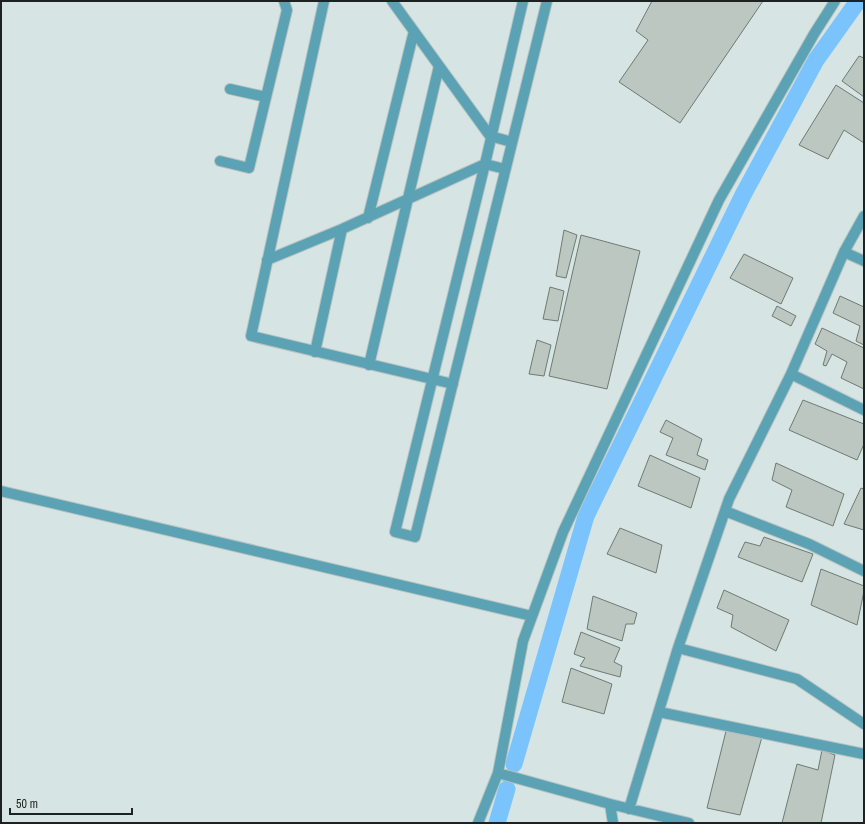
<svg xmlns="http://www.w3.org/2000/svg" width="865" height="824" font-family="'Archivo Narrow',sans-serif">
<rect width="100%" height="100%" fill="#d6e5e3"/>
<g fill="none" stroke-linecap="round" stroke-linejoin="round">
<path stroke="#7ac3fd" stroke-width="17" d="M 514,764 L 586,516 L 743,195 L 816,60 L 858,1
M 497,823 L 507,789"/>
</g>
<path fill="#bbc7c0" stroke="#6f7a73" d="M 652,1 L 763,1 L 680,123 L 619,82 L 648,40 L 636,31 Z
M 859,56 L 864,58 L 864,97 L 842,81 Z
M 836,85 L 864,103 L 864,143 L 844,130 L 828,159 L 799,145 Z
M 564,230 L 577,235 L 566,278 L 556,276 Z
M 581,235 L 640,251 L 607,389 L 549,376 Z
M 744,254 L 793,278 L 781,304 L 730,278 Z
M 550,287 L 564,291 L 558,321 L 543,319 Z
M 840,296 L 864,307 L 864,345 L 856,341 L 860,326 L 833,313 Z
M 777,306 L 796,316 L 791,326 L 772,316 Z
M 822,328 L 864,348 L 864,389 L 841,378 L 847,362 L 832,354 L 826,366 L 823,365 L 827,351 L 815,344 Z
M 537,340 L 551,345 L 544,376 L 529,374 Z
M 803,400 L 864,424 L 864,444 L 857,460 L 789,430 Z
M 666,420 L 702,439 L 697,455 L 708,460 L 705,470 L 666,455 L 673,438 L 660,432 Z
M 650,455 L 700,478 L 691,508 L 638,486 Z
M 776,463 L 844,494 L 833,526 L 786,507 L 792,490 L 772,480 Z
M 861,488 L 864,489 L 864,530 L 844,524 Z
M 620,528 L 662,545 L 656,573 L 607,554 Z
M 764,537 L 813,554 L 802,582 L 738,557 L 745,542 L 760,546 Z
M 821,569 L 864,586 L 864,591 L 857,625 L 811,605 Z
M 724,590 L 789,620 L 776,651 L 731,627 L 733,615 L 717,608 Z
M 593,596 L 637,613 L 634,624 L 626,624 L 622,641 L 587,629 Z
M 581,632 L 620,648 L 614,662 L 622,666 L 620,677 L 580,666 L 585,658 L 574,654 Z
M 571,668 L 612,684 L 604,714 L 562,702 Z
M 726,731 L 762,737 L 740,815 L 707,808 Z
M 822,750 L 835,755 L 821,823 L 782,823 L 797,764 L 818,770 Z"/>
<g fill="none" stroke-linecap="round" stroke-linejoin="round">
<g stroke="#b5c2c0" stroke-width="12">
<path id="minor" d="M 324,1 L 251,336 L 453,384
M 392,1 L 490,136 L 512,142
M 523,1 L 485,164 L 395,532 L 415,537 L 547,1
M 230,89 L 266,97
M 220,161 L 249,168 L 287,10 L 284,1
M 368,218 L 414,31
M 844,252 L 864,261
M 267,260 L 342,229 L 485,164 L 505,169
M 315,352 L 342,229
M 369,365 L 439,66
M 791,374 L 864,410
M 1,491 L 532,616
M 725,511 L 809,544 L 864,571
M 678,648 L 797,679 L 864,724
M 659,712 L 864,754
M 498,773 L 610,804 L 689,823
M 610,804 L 613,823
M 629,809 L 678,648 L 729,499 L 791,374 L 844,252 L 864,216
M 478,823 L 498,773 L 523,641 L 563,532 L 719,200 L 814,34 L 835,1"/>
</g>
<use href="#minor" stroke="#5aa2b4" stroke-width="10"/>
</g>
<rect width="865" height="824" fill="none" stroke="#1c2121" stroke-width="4"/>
<path d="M10 808v6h122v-6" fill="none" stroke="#1c2121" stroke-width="2"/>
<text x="16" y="808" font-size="12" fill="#1c2121" stroke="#d6e5e3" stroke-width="3" paint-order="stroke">50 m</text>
</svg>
